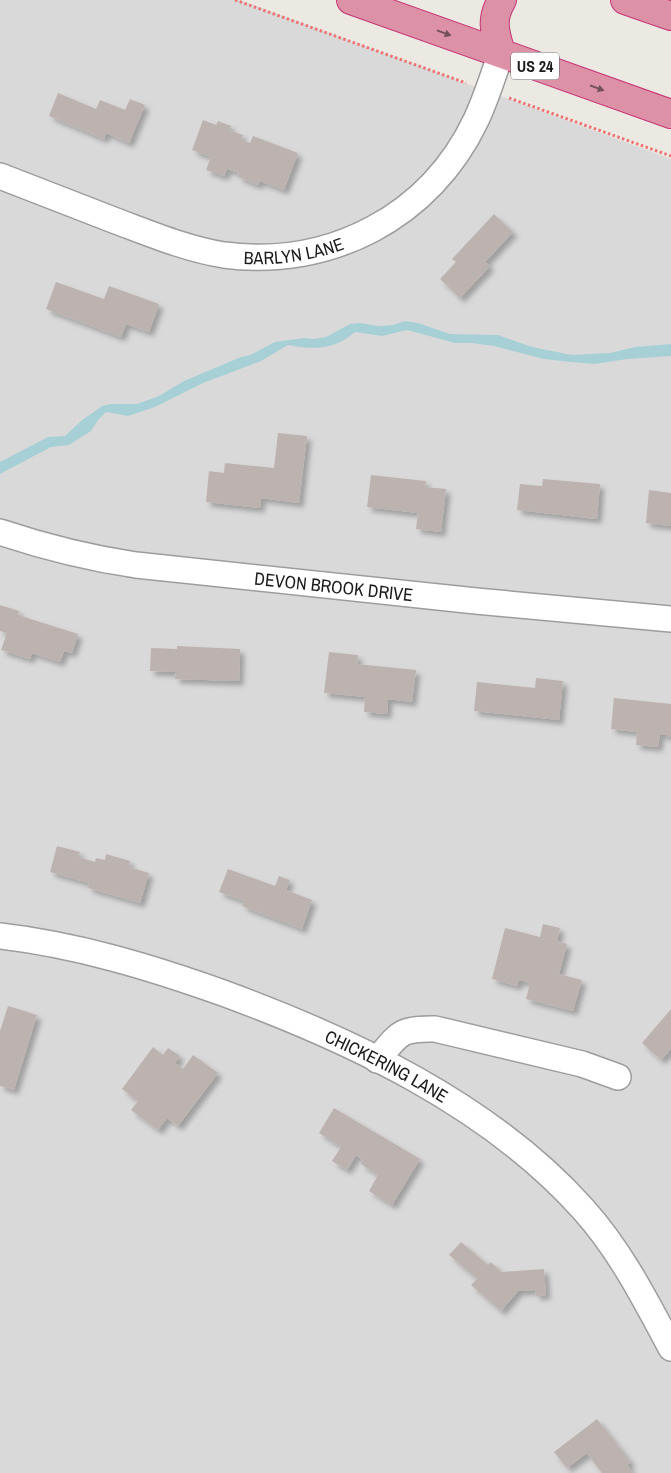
<svg xmlns="http://www.w3.org/2000/svg" width="671" height="1473" font-family="'Archivo Narrow',sans-serif">
<defs>
<filter id="shadow"><feDropShadow dx="4.5" dy="4.5" stdDeviation="2.5" flood-color="#0004"/></filter>
</defs>
<rect width="100%" height="100%" fill="#ece8e2"/>
<path fill="#dad9d9" d="M 0,0 L 240,0 L 671,159 L 671,1473 L 0,1473 Z"/>
<path fill="#a7d0d6" d="M 405,321 L 418,323 L 450,334 L 498,335 L 532,347 L 572,355 L 610,353 L 635,347 L 671,344 L 671,356 L 627,359 L 595,364 L 570,362 L 544,359 L 494,346 L 472,343 L 455,343 L 407,330 L 382,336 L 355,332 C 335,350 313,350 288,345 L 261,361 L 203,383 L 155,407 L 128,416 L 106,412 L 98,420 L 91,431 L 69,445 L 51,447 L 0,474 L 0,462 L 48,437 L 65,436 L 81,421 L 102,406 L 111,404 L 137,404 L 159,396 L 184,381 L 241,357 L 250,355 L 275,342 L 304,338 L 314,339 L 326,337 L 350,324 L 360,323 L 379,326 L 393,325 Z"/>
<path fill="#bcb3b0" filter="url(#shadow)" d="M 58,93 L 96,109 L 100,100 L 125,110 L 130,99 L 145,105 L 129,143 L 106,133 L 104,139 L 49,116 Z
M 203,120 L 216,125 L 218,121 L 231,126 L 229,130 L 243,135 L 241,140 L 250,143 L 253,136 L 298,153 L 284,190 L 260,181 L 258,185 L 238,177 L 239,173 L 227,169 L 224,176 L 206,170 L 211,157 L 192,150 Z
M 494,214 L 513,232 L 485,262 L 490,266 L 460,298 L 440,279 L 456,262 L 452,259 Z
M 56,282 L 104,299 L 109,286 L 159,304 L 149,332 L 126,324 L 121,337 L 46,309 Z
M 278,433 L 307,436 L 299,503 L 261,498 L 260,508 L 206,502 L 209,471 L 224,473 L 225,463 L 274,468 Z
M 371,475 L 426,481 L 425,487 L 446,489 L 441,532 L 416,529 L 418,513 L 367,507 Z
M 543,479 L 600,484 L 597,519 L 517,510 L 520,484 L 542,486 Z
M 649,490 L 671,493 L 671,526 L 646,523 Z
M 0,605 L 19,611 L 18,615 L 78,634 L 72,653 L 64,651 L 60,662 L 32,653 L 30,659 L 1,650 L 7,633 L 0,631 Z
M 177,646 L 240,649 L 239,681 L 175,679 L 176,672 L 150,671 L 151,648 L 177,649 Z
M 329,652 L 358,655 L 357,664 L 416,670 L 412,702 L 388,699 L 387,714 L 364,712 L 365,697 L 324,693 Z
M 536,678 L 563,681 L 559,720 L 474,711 L 477,682 L 535,688 Z
M 614,698 L 671,704 L 671,737 L 667,737 L 667,735 L 660,734 L 658,747 L 636,745 L 637,732 L 611,729 Z
M 57,846 L 80,852 L 78,857 L 95,862 L 96,858 L 105,860 L 106,854 L 130,861 L 129,867 L 149,873 L 140,903 L 88,888 L 89,883 L 50,872 Z
M 228,869 L 275,886 L 279,876 L 290,880 L 286,890 L 312,900 L 302,929 L 242,906 L 244,901 L 219,892 Z
M 543,924 L 560,928 L 557,941 L 567,944 L 559,974 L 582,980 L 573,1011 L 526,999 L 530,983 L 519,980 L 517,986 L 492,979 L 505,928 L 540,937 Z
M 8,1006 L 37,1015 L 14,1090 L 0,1086 L 0,1031 Z
M 671,1009 L 671,1049 L 661,1060 L 642,1043 Z
M 153,1047 L 163,1055 L 168,1048 L 180,1056 L 175,1063 L 183,1069 L 193,1055 L 218,1073 L 178,1126 L 167,1118 L 158,1130 L 131,1110 L 138,1101 L 122,1089 Z
M 334,1108 L 420,1159 L 392,1205 L 369,1191 L 378,1175 L 361,1164 L 363,1160 L 356,1155 L 347,1170 L 332,1161 L 341,1147 L 319,1133 Z
M 461,1242 L 488,1265 L 491,1262 L 501,1272 L 544,1269 L 546,1295 L 536,1296 L 535,1290 L 518,1291 L 501,1311 L 471,1285 L 477,1279 L 449,1255 Z
M 597,1419 L 631,1462 L 627,1465 L 633,1473 L 602,1473 L 587,1453 L 567,1468 L 554,1452 Z"/>
<g fill="none" stroke-linecap="round" stroke-linejoin="round">
<g stroke="#9d9d9d" stroke-width="28">
<g id="minor">
<path id="s1" d="M 0,176 C 39,191 78,206 116,221 C 151,234 187,249 224,255 C 330,269 430,217 476,120 C 486,99 493,76 501,53"/>
<path id="s2" d="M 0,532 C 45,547 89,558 136,565 L 476,601 L 671,619"/>
<path id="s3" d="M 0,936 C 77,945 150,967 223,993 C 351,1040 490,1105 583,1209 C 620,1250 645,1299 671,1348"/>
<path d="M 377,1060 C 399,1034 399,1028 435,1029 L 582,1064 L 618,1077"/>
</g>
</g>
<g stroke="#c63475" stroke-width="30">
<path id="highway" d="M 351,0 L 671,114
M 625,0 L 671,16
M 501,53 C 495,32 490,20 502,0"/>
</g>
<path stroke="#ec7474" stroke-width="3" stroke-dasharray="2.5 2.5" stroke-linecap="butt" d="M 235,0 L 466,83
M 509,98 L 671,156"/>
<use href="#minor" stroke="#fff" stroke-width="25"/>
<use href="#highway" stroke="#dd91a7" stroke-width="28"/>
</g>
<defs><path id="oneway-solid" d="M-6-.8H1V-3.2L6.5 0L1 3.2V.8H-6Z" transform="scale(1.25)"/></defs>
<g fill="#73515b">
<use href="#oneway-solid" transform="translate(444 33) rotate(20)"/>
<use href="#oneway-solid" transform="translate(597 88) rotate(20)"/>
</g>
<g text-anchor="middle" dominant-baseline="central" stroke-width="4.5" stroke-linejoin="round" paint-order="stroke">
<rect fill="#fff" stroke="#606060" stroke-width="1" x="511" y="52.5" width="48" height="27" rx="4"/>
<g font-size="16" font-weight="bold" fill="#1c1c1c">
<text x="535" y="66">US 24</text>
</g>
<g font-size="18" fill="#1c1c1c" stroke="#fff">
<text stroke="none"><textPath href="#s1" startOffset="308">BARLYN LANE</textPath></text>
<text stroke="none"><textPath href="#s2" startOffset="339">DEVON BROOK DRIVE</textPath></text>
<text stroke="none"><textPath href="#s3" startOffset="410">CHICKERING LANE</textPath></text>
</g>
</g>
</svg>
